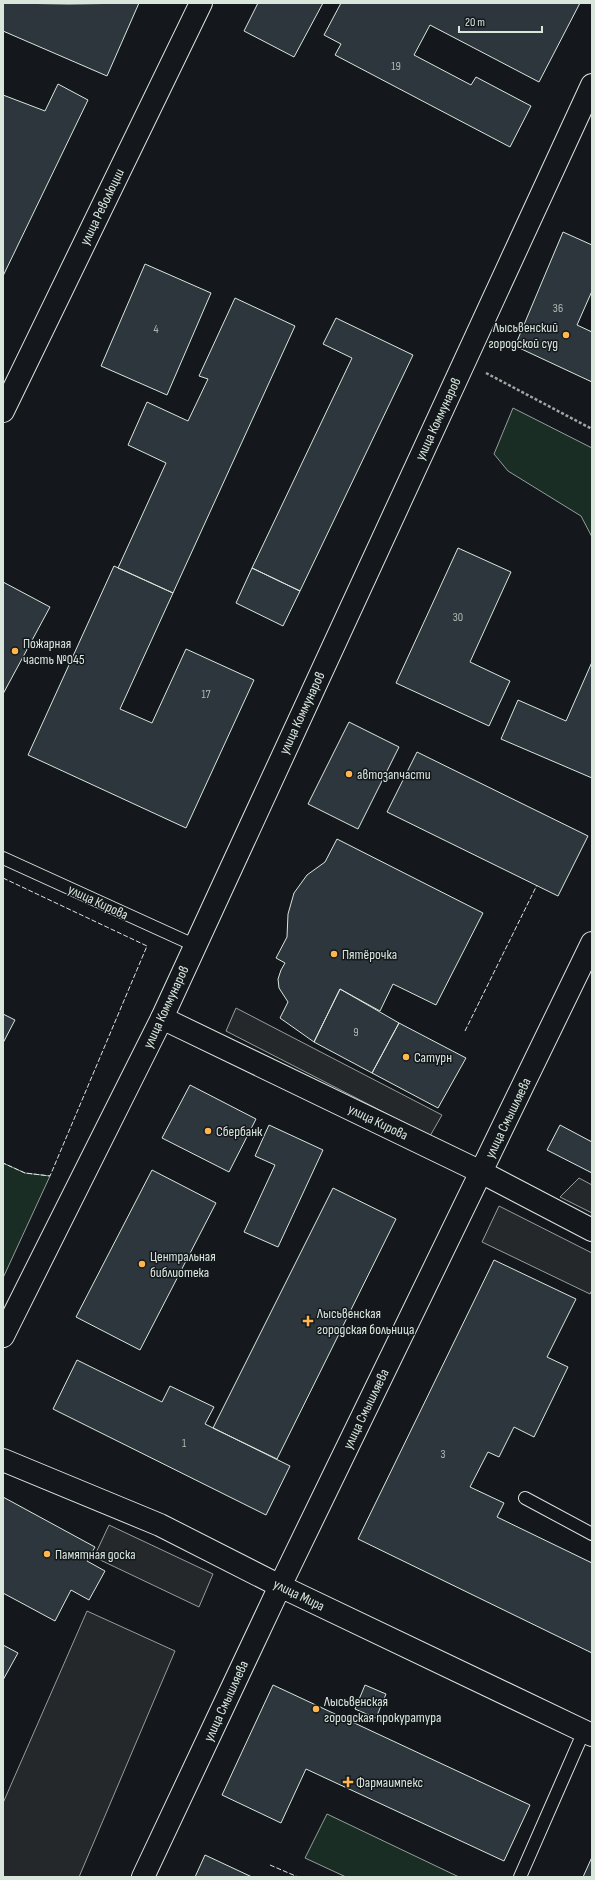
<svg xmlns="http://www.w3.org/2000/svg" width="595" height="1880" font-family="'Sofia Sans Condensed',sans-serif">
<rect width="100%" height="100%" fill="#14181c"/>
<path fill="#1a2d24" stroke="#939e99" d="M 513,408 L 592,448 L 592,537 L 581,516 L 508,471 L 494,454 Z
M 3,1163 L 25,1173 L 50,1176 L 3,1278 Z
M 327,1814 L 459,1877 L 346,1877 L 305,1858 Z"/>
<path fill="#24282b" stroke="#939e99" d="M 236,1008 L 442,1115 L 430,1136 L 226,1031 Z
M 579,1178 L 592,1185 L 592,1213 L 560,1197 Z
M 499,1206 L 592,1253 L 592,1290 L 590,1294 L 482,1242 Z
M 109,1525 L 213,1574 L 199,1607 L 94,1557 Z
M 87,1611 L 175,1651 L 79,1877 L 3,1877 L 3,1803 Z"/>
<path fill="#2c363c" stroke="#d8e6dc" d="M 3,3 L 69,4 L 139,3 L 107,76 L 3,31 Z
M 258,3 L 323,3 L 294,57 L 244,31 Z
M 341,3 L 580,3 L 539,82 L 430,25 L 414,55 L 471,85 L 476,77 L 531,106 L 510,147 L 335,55 L 341,44 L 324,35 Z
M 58,84 L 88,100 L 3,276 L 3,95 L 45,111 Z
M 563,232 L 592,245 L 592,291 L 577,325 L 592,332 L 592,382 L 515,346 Z
M 145,264 L 211,293 L 167,395 L 101,366 Z
M 235,298 L 295,326 L 173,593 L 118,568 L 166,463 L 128,445 L 147,402 L 188,421 L 208,379 L 199,376 Z
M 336,318 L 413,355 L 300,591 L 252,568 L 352,358 L 323,344 Z
M 458,548 L 511,572 L 470,662 L 510,681 L 489,726 L 396,683 Z
M 114,566 L 173,593 L 120,709 L 152,723 L 186,649 L 254,680 L 186,828 L 28,755 Z
M 252,568 L 300,591 L 283,626 L 236,603 Z
M 3,582 L 50,607 L 3,694 Z
M 592,662 L 592,778 L 501,739 L 518,700 L 566,721 Z
M 349,722 L 399,747 L 358,829 L 308,804 Z
M 417,752 L 588,836 L 558,896 L 387,812 Z
M 337,839 L 483,913 L 436,1005 L 393,984 L 380,1011 L 340,989 L 314,1042 L 280,1018 L 288,1002 L 279,988 L 278,979 L 281,970 L 285,963 L 276,958 L 287,937 L 288,914 L 294,893 L 307,875 L 325,862 Z
M 340,989 L 399,1023 L 372,1073 L 314,1042 Z
M 3,1014 L 15,1020 L 3,1043 Z
M 399,1023 L 466,1058 L 438,1108 L 372,1073 Z
M 190,1085 L 256,1119 L 229,1172 L 162,1138 Z
M 269,1125 L 323,1150 L 278,1247 L 244,1232 L 275,1165 L 255,1156 Z
M 560,1125 L 592,1142 L 592,1173 L 547,1150 Z
M 152,1170 L 216,1203 L 140,1350 L 76,1317 Z
M 333,1188 L 396,1219 L 277,1459 L 213,1428 Z
M 494,1260 L 576,1299 L 547,1357 L 568,1367 L 534,1437 L 514,1427 L 499,1457 L 488,1452 L 470,1487 L 504,1503 L 497,1517 L 592,1563 L 592,1653 L 358,1539 Z
M 77,1360 L 162,1402 L 170,1386 L 214,1407 L 205,1424 L 290,1466 L 266,1515 L 53,1409 Z
M 3,1497 L 95,1547 L 87,1561 L 105,1571 L 89,1600 L 71,1590 L 55,1621 L 3,1593 Z
M 3,1645 L 18,1653 L 3,1680 Z
M 273,1685 L 530,1805 L 504,1861 L 306,1769 L 281,1823 L 222,1795 Z
M 365,1685 L 386,1694 L 376,1718 L 355,1709 Z
M 205,1855 L 252,1877 L 195,1877 Z
M 592,1857 L 592,1877 L 583,1877 Z"/>
<g fill="none" stroke-linecap="round" stroke-linejoin="round">
<g stroke="#d8e6dc" stroke-width="14">
<path id="service" d="M 3,858 L 194,945
M 525,1498 L 592,1534
M 520,1877 L 584,1731"/>
</g>
<g stroke="#d8e6dc" stroke-width="24">
<path id="minor" d="M 162,1018 L 481,1172 L 592,1230"/>
</g>
<g stroke="#d8e6dc" stroke-width="24">
<path id="tertiary" d="M 3,411 L 201,3
M 3,1460 L 160,1525 L 280,1586 L 592,1735
M 143,1877 L 280,1586 L 592,943"/>
</g>
<g stroke="#d8e6dc" stroke-width="24">
<path id="secondary" d="M 3,1336 L 162,1018 L 592,85"/>
</g>
<path stroke="#9da8a2" stroke-width="2.5" stroke-dasharray="3 2" stroke-linecap="butt" d="M 486,373 L 592,429"/>
<use href="#service" stroke="#14181c" stroke-width="12"/>
<use href="#minor" stroke="#14181c" stroke-width="22"/>
<use href="#tertiary" stroke="#14181c" stroke-width="22"/>
<use href="#secondary" stroke="#14181c" stroke-width="22"/>
<path stroke="#d8e6dc" stroke-width="1" stroke-dasharray="5 2" stroke-linecap="butt" d="M 3,878 L 147,946 L 50,1176 L 25,1173 L 3,1163
M 465,1031 L 537,885
M 270,1865 L 298,1877"/>
</g>
<g fill="#ffb74d" stroke="#14181c" stroke-width="1.5">
<circle cx="566" cy="335" r="4"/>
<circle cx="15" cy="651" r="4"/>
<circle cx="349" cy="774" r="4"/>
<circle cx="334" cy="954" r="4"/>
<circle cx="406" cy="1057" r="4"/>
<circle cx="208" cy="1131" r="4"/>
<circle cx="142" cy="1264" r="4"/>
<path d="M306 1315h4v4h4v4h-4v4h-4v-4h-4v-4h4z"/>
<circle cx="47" cy="1554" r="4"/>
<circle cx="316" cy="1709" r="4"/>
<path d="M346 1776h4v4h4v4h-4v4h-4v-4h-4v-4h4z"/>
</g>
<g text-anchor="middle" dominant-baseline="central" stroke-width="3" stroke-linejoin="round" paint-order="stroke">
<g font-size="12" fill="#adbab4">
<text x="396" y="66">19</text>
<text x="558" y="308">36</text>
<text x="156" y="329">4</text>
<text x="458" y="617">30</text>
<text x="206" y="694">17</text>
<text x="356" y="1032">9</text>
<text x="184" y="1443">1</text>
<text x="443" y="1454">3</text>
</g>
<g font-size="14" fill="#d8e6dc" stroke="#14181c">
<text transform="translate(102 207) rotate(-64)">улица Революции</text>
<text transform="translate(438 419) rotate(-65)">улица Коммунаров</text>
<text transform="translate(302 713) rotate(-65)">улица Коммунаров</text>
<text transform="translate(98 902) rotate(25)">улица Кирова</text>
<text transform="translate(166 1007) rotate(-65)">улица Коммунаров</text>
<text transform="translate(508 1118) rotate(-64)">улица Смышляева</text>
<text transform="translate(378 1122) rotate(26)">улица Кирова</text>
<text transform="translate(366 1409) rotate(-64)">улица Смышляева</text>
<text transform="translate(299 1595) rotate(26)">улица Мира</text>
<text transform="translate(226 1701) rotate(-65)">улица Смышляева</text>
</g>
<g font-size="14" fill="#d8e6dc" stroke="#14181c" text-anchor="start">
<text x="558" y="327" text-anchor="end">Лысьвенский<tspan x="558" dy="16">городской суд</tspan></text>
<text x="23" y="643">Пожарная<tspan x="23" dy="16">часть №045</tspan></text>
<text x="357" y="774">автозапчасти</text>
<text x="342" y="954">Пятёрочка</text>
<text x="414" y="1057">Сатурн</text>
<text x="216" y="1131">Сбербанк</text>
<text x="150" y="1256">Центральная<tspan x="150" dy="16">библиотека</tspan></text>
<text x="317" y="1313">Лысьвенская<tspan x="317" dy="16">городская больница</tspan></text>
<text x="55" y="1554">Памятная доска</text>
<text x="324" y="1701">Лысьвенская<tspan x="324" dy="16">городская прокуратура</tspan></text>
<text x="356" y="1782">Фармаимпекс</text>
</g>
</g>
<rect width="595" height="1880" fill="none" stroke="#d8e6dc" stroke-width="8"/>
<path d="M459 26v6h83v-6" fill="none" stroke="#d8e6dc" stroke-width="2"/>
<text x="465" y="26" font-size="12" fill="#d8e6dc" stroke="#14181c" stroke-width="3" paint-order="stroke">20 m</text>
</svg>
